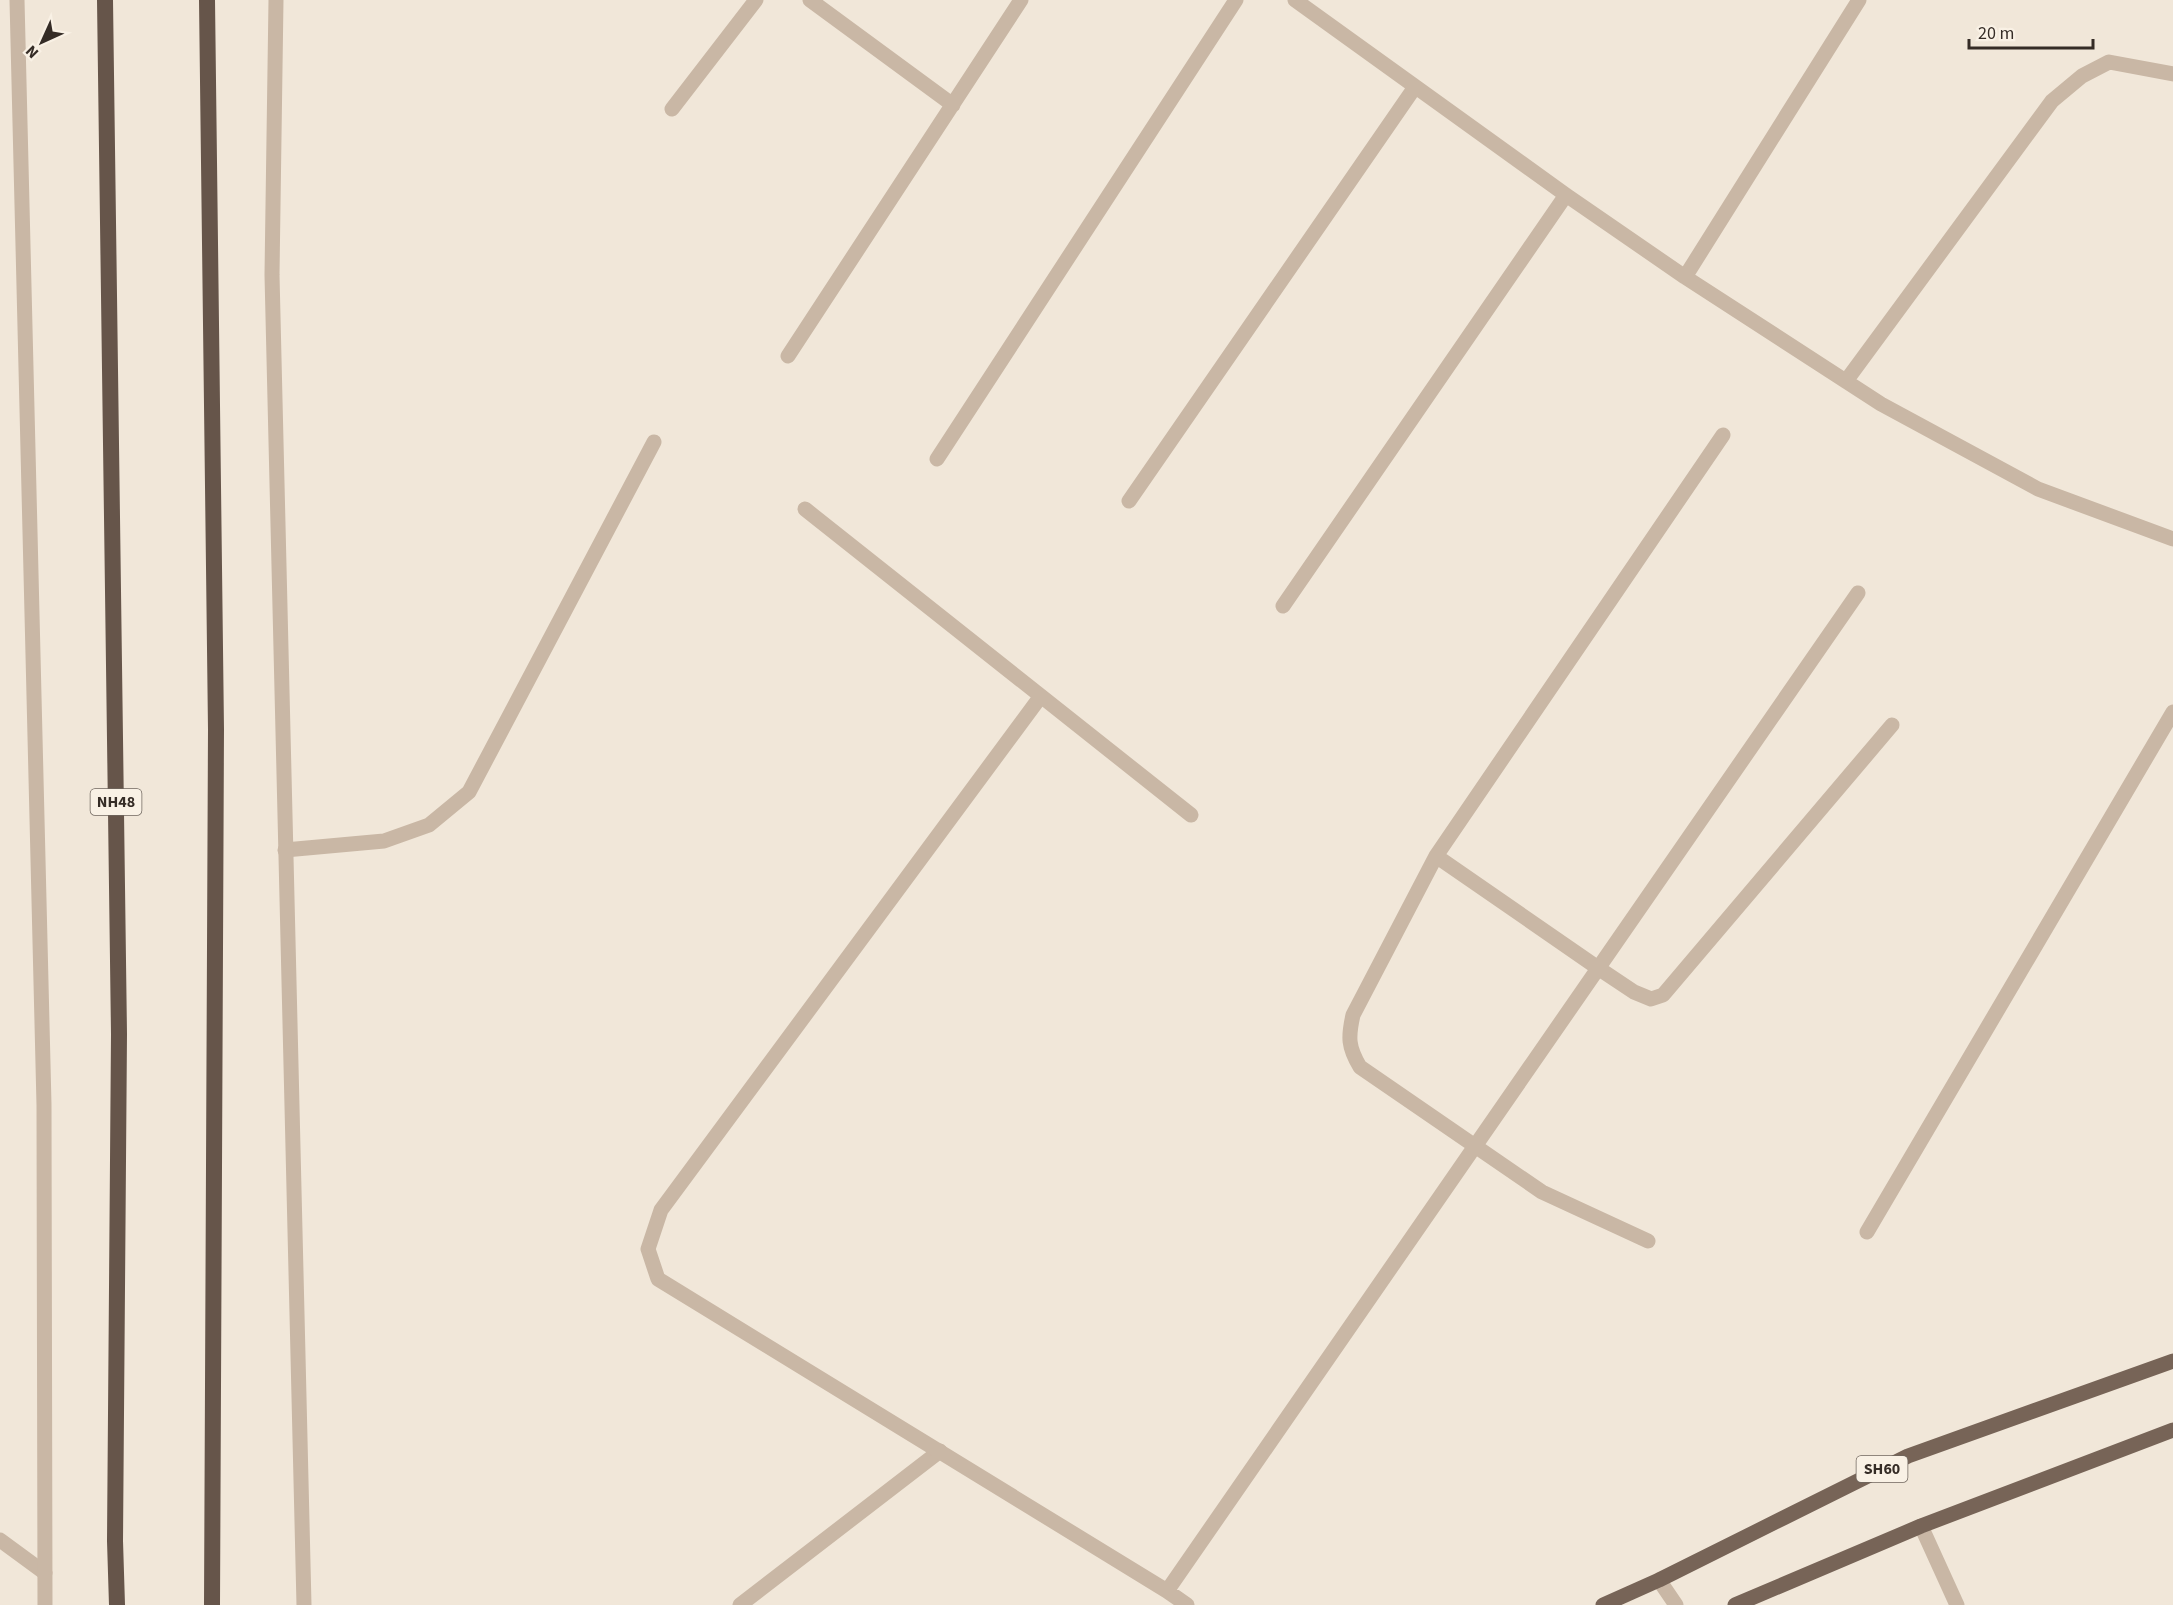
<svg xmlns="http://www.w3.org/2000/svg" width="2173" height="1605" font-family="'Source Sans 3',sans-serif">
<rect width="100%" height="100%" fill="#f1e7d9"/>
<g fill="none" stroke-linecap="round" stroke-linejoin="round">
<path stroke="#c9b7a5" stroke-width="15" d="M 285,850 L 384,841 L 429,825 L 469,792 L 654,442
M 1921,1526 L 1957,1605
M 740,1605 L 940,1451"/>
<path stroke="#c9b7a5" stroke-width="15" d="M 810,0 L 953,105
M 1295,0 L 1566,195 L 1685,277 L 1881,404 L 2038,489 L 2173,539
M 672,109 L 756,0
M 1685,277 L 1859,0
M 788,356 L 1021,0
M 1846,381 L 2052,101 L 2082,76 L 2109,62 L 2173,74
M 937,459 L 1236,0
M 1129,501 L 1415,87
M 805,509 L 1191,815
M 1283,606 L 1566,195
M 1041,696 L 661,1210 L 648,1249 L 658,1279 L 1167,1591 L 1187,1605
M 1436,856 L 1598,968 L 1634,992 L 1651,999 L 1663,995 L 1892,725
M 1867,1232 L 2173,712
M 1648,1241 L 1542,1192 L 1360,1067 C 1348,1047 1348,1037 1353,1015 L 1436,856 L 1723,435
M 0,1540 L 45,1573
M 1659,1580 L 1676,1605
M 1167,1591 L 1858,593"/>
<path stroke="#c9b7a5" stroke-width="15" d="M 17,0 L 44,1105 L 45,1605
M 276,0 L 272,275 L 304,1605"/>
<path stroke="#776457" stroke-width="15" d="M 1603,1605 L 1659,1580 L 1908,1456 L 2173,1361
M 1735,1605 L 1921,1526 L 2173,1430"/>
<path stroke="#66554a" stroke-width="16" d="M 105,0 L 119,1034 L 115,1541 L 117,1605
M 207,0 L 216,729 L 212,1605"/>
</g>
<g text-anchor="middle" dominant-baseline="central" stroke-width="4.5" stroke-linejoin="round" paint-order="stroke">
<g fill="#f9f1e5" stroke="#70675f" stroke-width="1.5">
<rect x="90.5" y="789" width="51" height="26" rx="4.5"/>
<rect x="1856.5" y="1456" width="51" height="26" rx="4.5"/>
</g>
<g font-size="16" font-weight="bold" fill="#352c26">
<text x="116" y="802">NH48</text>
<text x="1882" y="1469">SH60</text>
</g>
</g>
<g transform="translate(42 42) rotate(225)" stroke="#f9f1e5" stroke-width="4.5" paint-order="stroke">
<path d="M0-4.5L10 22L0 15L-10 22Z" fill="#352c26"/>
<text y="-9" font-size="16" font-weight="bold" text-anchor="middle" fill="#352c26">N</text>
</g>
<path d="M1969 39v9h124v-9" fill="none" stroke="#352c26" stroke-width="3"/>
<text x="1978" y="39" font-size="18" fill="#352c26" stroke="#f9f1e5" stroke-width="4.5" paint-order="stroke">20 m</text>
</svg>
